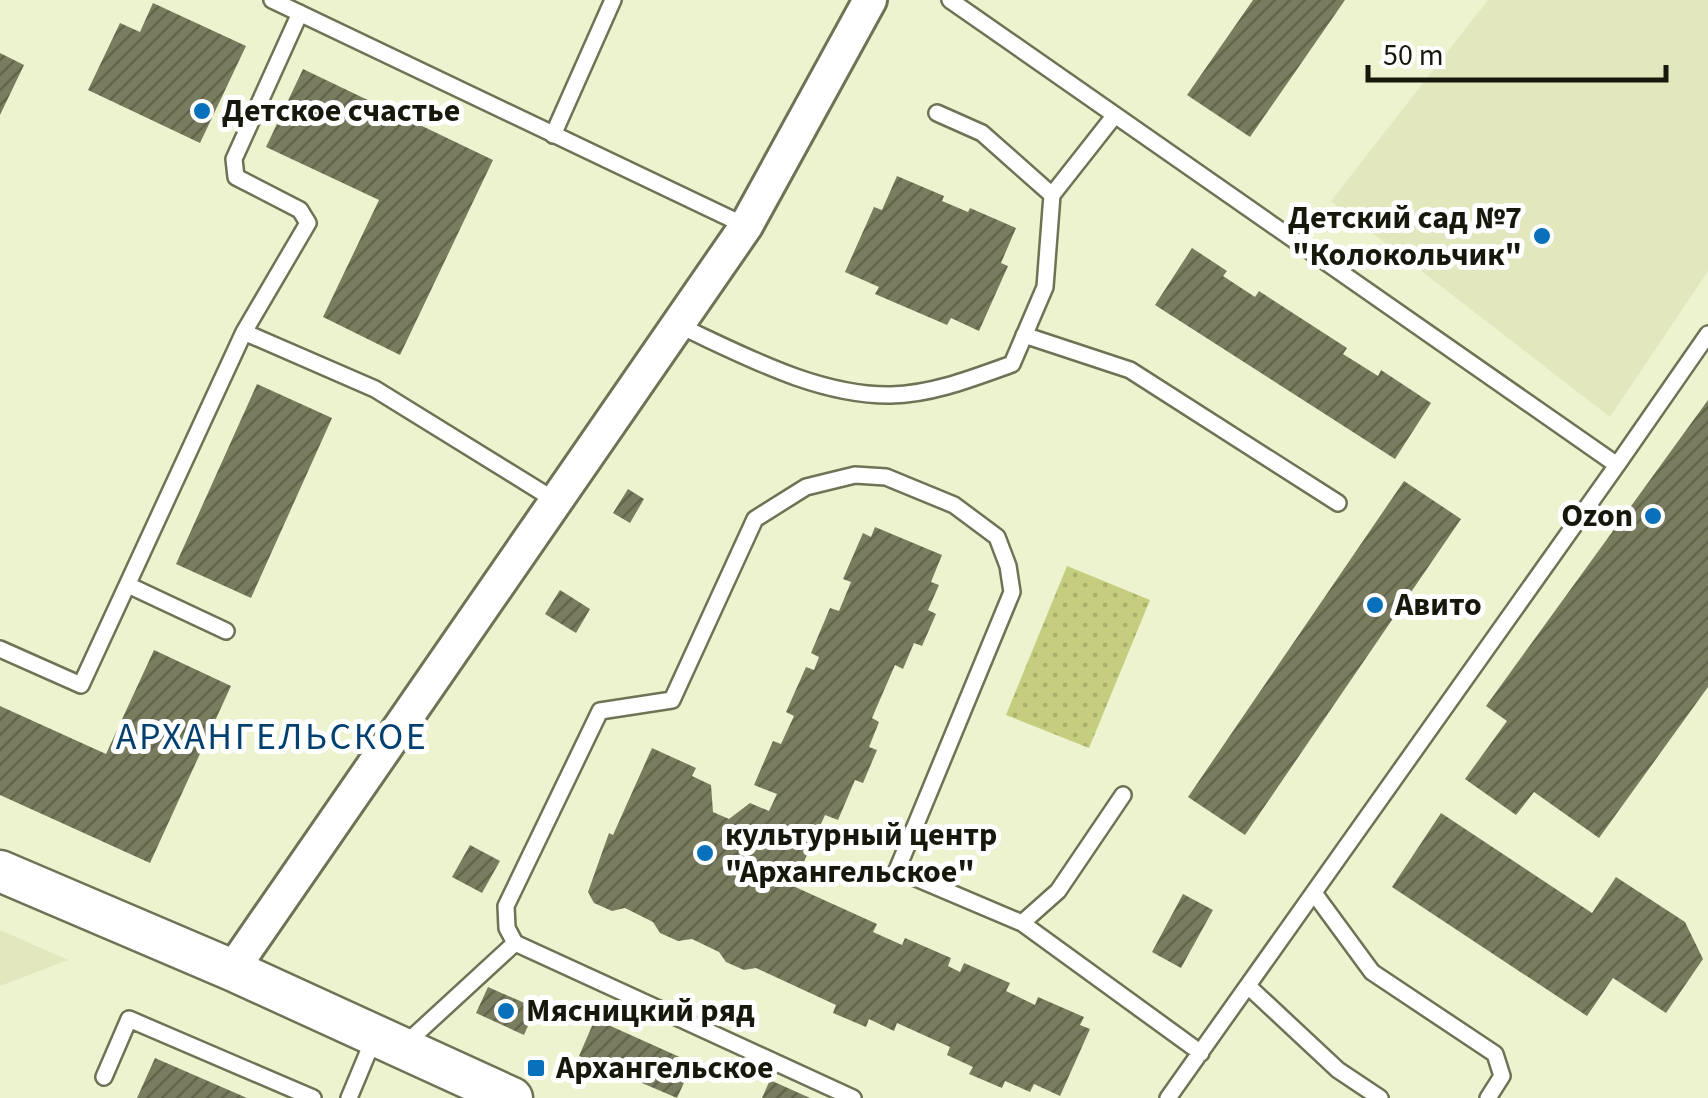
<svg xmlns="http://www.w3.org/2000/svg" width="1708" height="1098" font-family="'Source Sans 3',sans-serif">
<defs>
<pattern id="park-dots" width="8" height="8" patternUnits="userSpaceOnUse" patternTransform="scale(2.5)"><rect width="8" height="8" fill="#c5ce7e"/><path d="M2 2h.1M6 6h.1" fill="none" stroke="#a8b06c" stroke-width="1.8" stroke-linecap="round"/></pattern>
<pattern id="building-hatch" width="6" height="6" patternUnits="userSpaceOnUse" patternTransform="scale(2.5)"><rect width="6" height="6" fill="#797c5e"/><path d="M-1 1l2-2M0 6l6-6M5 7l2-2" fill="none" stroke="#62654c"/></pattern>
</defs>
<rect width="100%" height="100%" fill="#edf2cf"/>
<path fill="#e2e7bd" d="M 1488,0 L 1708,0 L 1708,271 L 1610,417 L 1331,201 Z
M 0,930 L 68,960 L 0,986 Z"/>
<path fill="url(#park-dots)" d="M 1067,566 L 1150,600 L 1089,748 L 1006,715 Z"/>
<path fill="url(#building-hatch)" d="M 1253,0 L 1345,0 L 1250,137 L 1187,95 Z
M 153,3 L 246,46 L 200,143 L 88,90 L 120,23 L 140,32 Z
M 0,53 L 24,65 L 0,115 Z
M 303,69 L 493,160 L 400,355 L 323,317 L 379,200 L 266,147 Z
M 897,176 L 944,196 L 942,201 L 968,212 L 970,208 L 1016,228 L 1001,263 L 1008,266 L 979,331 L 951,318 L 947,325 L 875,294 L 879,287 L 845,272 L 874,207 L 882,210 Z
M 1192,248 L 1227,271 L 1223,276 L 1255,297 L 1259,291 L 1347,348 L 1343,354 L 1378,376 L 1381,370 L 1431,403 L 1395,459 L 1155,305 Z
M 257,384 L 332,418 L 251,598 L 176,564 Z
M 1708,400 L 1708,687 L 1599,838 L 1534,792 L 1516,815 L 1465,779 L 1507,721 L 1486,706 Z
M 1404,481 L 1461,519 L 1245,835 L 1188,797 Z
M 628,489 L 644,499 L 630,523 L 613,513 Z
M 875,527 L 942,555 L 931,582 L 939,585 L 928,610 L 936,614 L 922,646 L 914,643 L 903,669 L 895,665 L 872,718 L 879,722 L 869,747 L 877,750 L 863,783 L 855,780 L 838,820 L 825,815 L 793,886 L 877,924 L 873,932 L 902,945 L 905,938 L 951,958 L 948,966 L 960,972 L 964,963 L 1010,983 L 1006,991 L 1035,1005 L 1038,997 L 1084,1017 L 1080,1025 L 1090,1029 L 1060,1096 L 1034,1084 L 1030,1092 L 1005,1081 L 1002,1088 L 969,1074 L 973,1067 L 947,1055 L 950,1047 L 897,1023 L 894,1031 L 869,1019 L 866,1027 L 833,1013 L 836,1005 L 756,968 L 744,970 L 726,962 L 719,952 L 692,939 L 678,941 L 660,933 L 653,922 L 625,908 L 612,911 L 594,903 L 588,892 L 609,833 L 613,835 L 652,748 L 696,768 L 692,776 L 711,785 L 713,812 L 729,819 L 750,803 L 769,811 L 777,794 L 754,785 L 773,741 L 781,744 L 794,716 L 786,712 L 806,667 L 814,670 L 819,657 L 811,653 L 830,608 L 839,611 L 851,582 L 843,579 L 863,533 L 871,537 Z
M 560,590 L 590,609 L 576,633 L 545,614 Z
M 154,650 L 231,686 L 150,863 L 0,795 L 0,706 L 106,754 Z
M 1441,813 L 1592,913 L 1616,877 L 1685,922 L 1703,959 L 1666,1013 L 1613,978 L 1587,1016 L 1392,887 Z
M 470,845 L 500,861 L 482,893 L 452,877 Z
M 1183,894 L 1213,910 L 1181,968 L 1152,952 Z
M 488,987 L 536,1008 L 524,1035 L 476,1013 Z
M 595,1019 L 693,1063 L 677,1098 L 579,1056 Z
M 155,1058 L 247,1098 L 137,1098 Z
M 770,1080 L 810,1098 L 762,1098 Z"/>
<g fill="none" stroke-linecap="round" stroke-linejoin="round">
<g stroke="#6f7254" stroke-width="20">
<path id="service" d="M 272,0 L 746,226
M 950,0 L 1617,465 L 1168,1098
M 937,113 L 982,133 L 1052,195
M 553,135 L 613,0
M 678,325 C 743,355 817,396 891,395 C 933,394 973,378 1012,364 L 1045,287 L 1052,195 L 1115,115
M 244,332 L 375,389 L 556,501
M 1024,335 L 1130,370 L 1338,503
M 1617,465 L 1708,334
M 128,585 L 226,631
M 0,649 L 81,685 L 244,332 L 308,223 L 300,210 L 236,177 L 234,159 L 300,13
M 1314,893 L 1372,972 L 1495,1054 L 1502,1076 L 1488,1098
M 1022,923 L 1058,891 L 1123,795
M 1248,986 L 1338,1070 L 1380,1098
M 403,1046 L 515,943
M 104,1077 L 129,1019 L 313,1098
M 349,1098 L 374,1038
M 853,1098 L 515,943 L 507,928 L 506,906 L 600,711 L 672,700 L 755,519 L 806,487 L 855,475 L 886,477 L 954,505 L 997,537 L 1008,566 L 1012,592 L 897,870 L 1022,923 L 1201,1053"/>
</g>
<g stroke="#6f7254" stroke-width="38">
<path id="minor" d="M 232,970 L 746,226 L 870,0"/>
</g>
<g stroke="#6f7254" stroke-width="45">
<path id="tertiary" d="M 0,871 L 232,970 L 512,1098"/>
</g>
<use href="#service" stroke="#fff" stroke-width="15"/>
<use href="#minor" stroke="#fff" stroke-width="32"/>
<use href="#tertiary" stroke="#fff" stroke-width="40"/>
</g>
<g fill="#0970bb" stroke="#fff" stroke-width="4">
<circle cx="202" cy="111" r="10"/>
<circle cx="1542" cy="236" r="10"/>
<circle cx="1653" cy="516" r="10"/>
<circle cx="1375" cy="605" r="10"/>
<circle cx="705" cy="853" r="10"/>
<circle cx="506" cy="1011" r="10"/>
<rect x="526" y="1058" width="20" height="20" rx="5"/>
</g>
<g text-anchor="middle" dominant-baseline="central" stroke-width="10" stroke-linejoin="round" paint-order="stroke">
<g font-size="32" font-weight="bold" fill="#17180c" stroke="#fff" text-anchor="start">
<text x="222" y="111">Детское счастье</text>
<text x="1522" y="218" text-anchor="end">Детский сад №7<tspan x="1522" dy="37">"Колокольчик"</tspan></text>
<text x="1633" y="516" text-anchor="end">Ozon</text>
<text x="1395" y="605">Авито</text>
<text x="725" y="835">культурный центр<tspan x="725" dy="37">"Архангельское"</tspan></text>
<text x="526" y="1011">Мясницкий ряд</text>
<text x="556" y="1068">Архангельское</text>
</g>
<g font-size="38" letter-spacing="2.5" fill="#014070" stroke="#fff">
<text x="272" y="737">АРХАНГЕЛЬСКОЕ</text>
</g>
</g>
<path d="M1368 65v15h298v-15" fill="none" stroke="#17180c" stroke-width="5"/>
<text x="1383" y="65" font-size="30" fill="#17180c" stroke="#ffffff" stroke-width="8" paint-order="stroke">50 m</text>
</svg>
